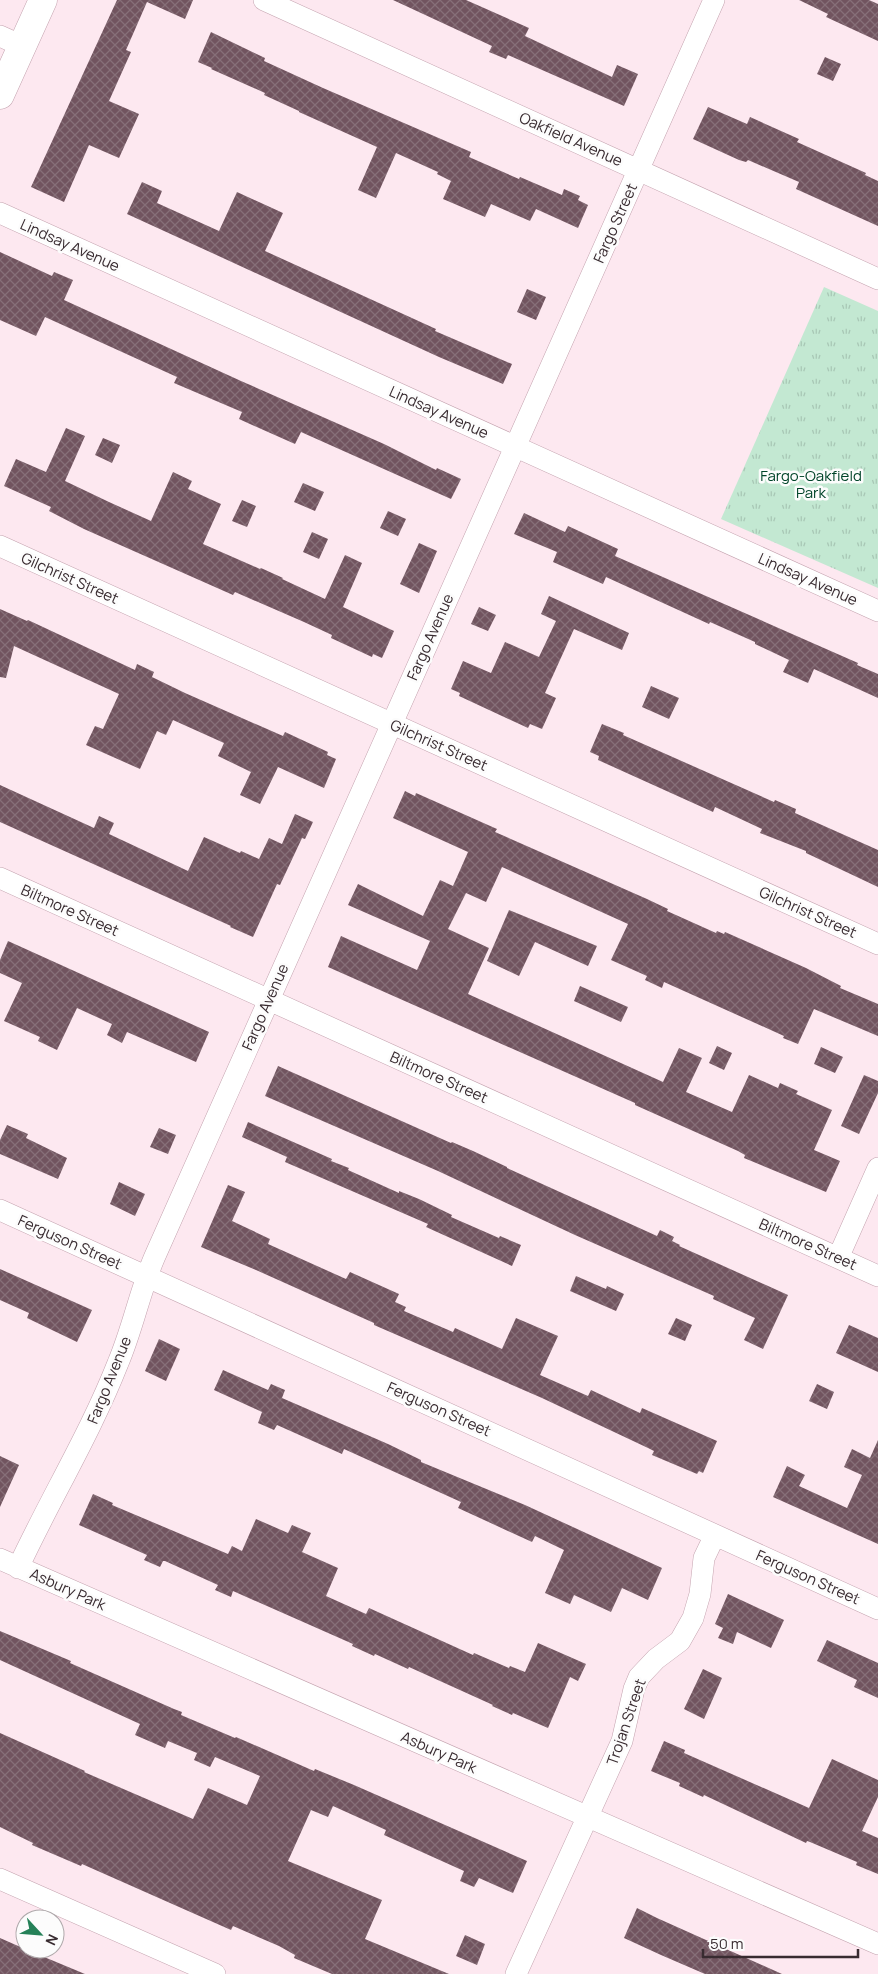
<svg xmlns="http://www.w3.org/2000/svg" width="878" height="1974" font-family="Manrope,sans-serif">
<defs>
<pattern id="grass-tufts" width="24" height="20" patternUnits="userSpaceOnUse" patternTransform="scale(1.25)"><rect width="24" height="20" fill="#c3e8d2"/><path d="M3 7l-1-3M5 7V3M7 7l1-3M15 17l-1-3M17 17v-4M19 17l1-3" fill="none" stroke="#a8c7b5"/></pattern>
<pattern id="building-cross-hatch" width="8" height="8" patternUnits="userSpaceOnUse" patternTransform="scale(1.25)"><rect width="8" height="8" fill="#71545f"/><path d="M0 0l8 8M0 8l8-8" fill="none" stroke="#866f78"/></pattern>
</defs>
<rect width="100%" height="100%" fill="#fde8f0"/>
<path fill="url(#grass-tufts)" d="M 824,287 L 878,311 L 878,588 L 721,519 Z"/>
<path fill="url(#building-cross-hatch)" d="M 117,0 L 193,0 L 185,19 L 147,2 L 126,50 L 131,52 L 109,101 L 139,114 L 119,158 L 89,145 L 64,202 L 31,187 Z
M 393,0 L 466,0 L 529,28 L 525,36 L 612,77 L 617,65 L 638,74 L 624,106 L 508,55 L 506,59 L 489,52 L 492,46 Z
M 799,0 L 869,0 L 878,4 L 878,41 L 826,17 L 828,14 Z
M 211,32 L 265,58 L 264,61 L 323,88 L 471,152 L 469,157 L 519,179 L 520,177 L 562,195 L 564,189 L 580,196 L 578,200 L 588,205 L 578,228 L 536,209 L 530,221 L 491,204 L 485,217 L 443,199 L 451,181 L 437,174 L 438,172 L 396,153 L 376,198 L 358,190 L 377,147 L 299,112 L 299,111 L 264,95 L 265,93 L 211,69 L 212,68 L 198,62 Z
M 825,57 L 841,64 L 833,81 L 817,74 Z
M 708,107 L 747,124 L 750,117 L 799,139 L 797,142 L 866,173 L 865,175 L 878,181 L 878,226 L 796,189 L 799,182 L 748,160 L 746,162 L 739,160 L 693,139 Z
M 142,182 L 162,191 L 157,203 L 219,231 L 237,192 L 283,213 L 265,251 L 436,329 L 435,331 L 512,364 L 503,384 L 439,357 L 127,214 Z
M 0,252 L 52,276 L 54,272 L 73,280 L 64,300 L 241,381 L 384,444 L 436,470 L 437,468 L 461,479 L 451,499 L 301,432 L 295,444 L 259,428 L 239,419 L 242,412 L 174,383 L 177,377 L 45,317 L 36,336 L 0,320 Z
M 527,289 L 546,297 L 536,320 L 517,312 Z
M 66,428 L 85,436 L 65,481 L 109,502 L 151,521 L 173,472 L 192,481 L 188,489 L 221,504 L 203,544 L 260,569 L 261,568 L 283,578 L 282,579 L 325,599 L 345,555 L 362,563 L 343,607 L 394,631 L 382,658 L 373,654 L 372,657 L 331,638 L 332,635 L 304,622 L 235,592 L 233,595 L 84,529 L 49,511 L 51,507 L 4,486 L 16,459 L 46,472 Z
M 103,438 L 120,445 L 112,463 L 95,455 Z
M 303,483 L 324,492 L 315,511 L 294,502 Z
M 242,500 L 256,506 L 247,527 L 232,521 Z
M 388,511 L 406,519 L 398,536 L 380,528 Z
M 524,513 L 565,532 L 568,526 L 618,549 L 615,556 L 858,663 L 857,665 L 878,674 L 878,698 L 814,669 L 808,683 L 783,672 L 789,660 L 755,644 L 755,642 L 710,622 L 709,624 L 606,577 L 603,584 L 553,562 L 557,552 L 514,534 Z
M 312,532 L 328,539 L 319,559 L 303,552 Z
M 419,543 L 437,551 L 419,593 L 400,584 Z
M 549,596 L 629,633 L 622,650 L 574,629 L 545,693 L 556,698 L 542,729 L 530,724 L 528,728 L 459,696 L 460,693 L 451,689 L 463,661 L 491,673 L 505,642 L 539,657 L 556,621 L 541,614 Z
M 479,607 L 496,615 L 488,631 L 471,624 Z
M 0,609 L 27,621 L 28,620 L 135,670 L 137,664 L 154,672 L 152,677 L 185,693 L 283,736 L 285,732 L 328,752 L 327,755 L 336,759 L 324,788 L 278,767 L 260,804 L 240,795 L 251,772 L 218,756 L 224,743 L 173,720 L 166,735 L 157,731 L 140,769 L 86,745 L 95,726 L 103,729 L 119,694 L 14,646 L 6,678 L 0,677 Z
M 651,686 L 679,698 L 669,719 L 642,707 Z
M 602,724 L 624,733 L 623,735 L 774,802 L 775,800 L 796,809 L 795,813 L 878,850 L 878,887 L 806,853 L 806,851 L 760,833 L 762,829 L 715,807 L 713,812 L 598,760 L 599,756 L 590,752 Z
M 0,785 L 94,828 L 99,816 L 114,823 L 109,834 L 188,871 L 204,837 L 240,853 L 241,851 L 259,859 L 269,838 L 282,844 L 295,814 L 313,822 L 305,839 L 302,838 L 280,885 L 277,884 L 253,937 L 230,927 L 231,926 L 0,822 Z
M 405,791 L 415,796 L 416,793 L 497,829 L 495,832 L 647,899 L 668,909 L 667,911 L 716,933 L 717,931 L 724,934 L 725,932 L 806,968 L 841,986 L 840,988 L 878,1004 L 878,1036 L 814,1009 L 798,1044 L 783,1038 L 784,1036 L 664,982 L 662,988 L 645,980 L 647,976 L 611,960 L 628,924 L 502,867 L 486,902 L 466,893 L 448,929 L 489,948 L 468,994 L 663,1082 L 679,1048 L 702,1058 L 686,1092 L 732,1112 L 749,1075 L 778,1088 L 780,1083 L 798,1091 L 796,1094 L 832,1110 L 814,1150 L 840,1161 L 826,1192 L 744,1158 L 745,1155 L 738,1151 L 635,1105 L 635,1103 L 328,967 L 341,936 L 417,970 L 430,941 L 348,905 L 358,884 L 423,916 L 440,880 L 453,886 L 468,852 L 393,818 Z
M 509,910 L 597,946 L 588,966 L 535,942 L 519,976 L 487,961 Z
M 8,941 L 209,1032 L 196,1062 L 127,1032 L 122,1043 L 107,1035 L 112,1024 L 77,1008 L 57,1050 L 38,1041 L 40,1037 L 4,1021 L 22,983 L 0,973 L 0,960 Z
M 580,986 L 628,1007 L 621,1022 L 574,1001 Z
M 717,1046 L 732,1053 L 724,1070 L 709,1063 Z
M 821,1047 L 843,1057 L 835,1073 L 814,1064 Z
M 278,1066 L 451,1143 L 452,1142 L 473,1151 L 507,1167 L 507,1168 L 657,1236 L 660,1230 L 674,1237 L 672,1241 L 680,1245 L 679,1246 L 788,1295 L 763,1349 L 744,1340 L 755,1318 L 713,1299 L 714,1296 L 575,1235 L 438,1171 L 265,1096 Z
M 864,1075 L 878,1081 L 878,1093 L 859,1134 L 841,1126 Z
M 248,1122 L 332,1159 L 331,1161 L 349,1168 L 348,1170 L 399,1193 L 399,1191 L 419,1199 L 452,1215 L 451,1217 L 499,1238 L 500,1236 L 521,1245 L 512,1266 L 426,1227 L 428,1224 L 285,1162 L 287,1157 L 242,1137 Z
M 7,1125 L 28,1134 L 26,1138 L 67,1158 L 58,1179 L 0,1154 L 0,1140 Z
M 159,1128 L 176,1135 L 168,1154 L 150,1147 Z
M 119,1182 L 145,1194 L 135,1216 L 110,1204 Z
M 228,1185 L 245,1192 L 232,1221 L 270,1239 L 268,1244 L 346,1279 L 350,1272 L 399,1294 L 395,1302 L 406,1307 L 404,1311 L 453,1332 L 455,1328 L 502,1349 L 516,1318 L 558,1336 L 540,1375 L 588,1396 L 591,1390 L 640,1413 L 642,1408 L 717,1441 L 703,1473 L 699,1471 L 697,1474 L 652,1455 L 654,1451 L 648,1448 L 542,1398 L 374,1325 L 374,1323 L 256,1270 L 201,1247 Z
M 0,1269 L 92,1310 L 77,1342 L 27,1318 L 29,1313 L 0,1300 Z
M 576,1276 L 606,1289 L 607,1286 L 624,1294 L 616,1311 L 570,1291 Z
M 676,1318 L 692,1325 L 685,1341 L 668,1334 Z
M 849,1325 L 878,1338 L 878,1372 L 836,1353 Z
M 159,1339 L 180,1349 L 166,1381 L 145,1371 Z
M 223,1370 L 268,1390 L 271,1384 L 285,1390 L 282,1398 L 388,1444 L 421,1460 L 421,1462 L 525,1505 L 662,1568 L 648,1600 L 622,1588 L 611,1612 L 574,1595 L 570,1604 L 545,1593 L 564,1550 L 535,1536 L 532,1542 L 458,1508 L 461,1502 L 344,1449 L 342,1454 L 277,1425 L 274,1430 L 258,1423 L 262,1412 L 214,1390 Z
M 817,1384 L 834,1392 L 827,1409 L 809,1401 Z
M 878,1440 L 878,1544 L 773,1497 L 787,1466 L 805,1475 L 799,1486 L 847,1508 L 862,1475 L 844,1467 L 852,1449 L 870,1458 Z
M 0,1456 L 19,1465 L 0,1507 Z
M 93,1494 L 113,1503 L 112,1505 L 228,1554 L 232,1546 L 242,1551 L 256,1519 L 288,1533 L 292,1525 L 311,1533 L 302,1552 L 338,1568 L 326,1596 L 366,1614 L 369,1608 L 473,1655 L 474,1653 L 509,1668 L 510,1666 L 525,1672 L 538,1643 L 586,1664 L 578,1681 L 570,1677 L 548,1728 L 513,1713 L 512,1715 L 492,1706 L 493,1705 L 409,1667 L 408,1669 L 375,1654 L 374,1656 L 352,1646 L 353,1644 L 233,1591 L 231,1597 L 215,1590 L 218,1585 L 165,1561 L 163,1561 L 160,1567 L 144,1560 L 147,1555 L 79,1525 Z
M 728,1594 L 784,1620 L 771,1648 L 737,1632 L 733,1644 L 718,1638 L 723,1628 L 715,1624 Z
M 0,1631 L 71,1661 L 70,1663 L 174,1709 L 182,1712 L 181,1715 L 235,1738 L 236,1737 L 314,1771 L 315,1769 L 354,1785 L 527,1861 L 513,1893 L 479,1878 L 474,1887 L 460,1881 L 464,1871 L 384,1835 L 386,1830 L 333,1806 L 328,1817 L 311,1810 L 288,1861 L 382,1900 L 365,1939 L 449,1974 L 332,1974 L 294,1958 L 295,1955 L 279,1946 L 233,1926 L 231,1930 L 82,1864 L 81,1866 L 32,1845 L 33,1843 L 0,1827 L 0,1733 L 85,1771 L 84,1772 L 193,1819 L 208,1788 L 247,1805 L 260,1776 L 215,1757 L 210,1767 L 194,1760 L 197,1753 L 168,1741 L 165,1748 L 135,1735 L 140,1724 L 0,1660 Z
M 827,1640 L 878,1663 L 878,1698 L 854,1687 L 857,1680 L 817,1661 Z
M 703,1669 L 722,1678 L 704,1719 L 684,1709 Z
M 664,1741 L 685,1750 L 684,1753 L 809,1808 L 832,1759 L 878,1780 L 878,1797 L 862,1831 L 878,1838 L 878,1874 L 856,1865 L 857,1862 L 810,1842 L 807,1841 L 806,1843 L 704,1795 L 703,1797 L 679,1786 L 680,1783 L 651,1771 Z
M 637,1908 L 657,1918 L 782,1974 L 705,1974 L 661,1955 L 624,1938 Z
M 465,1935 L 485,1944 L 477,1965 L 456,1956 Z
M 0,1938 L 25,1949 L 85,1974 L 0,1974 Z"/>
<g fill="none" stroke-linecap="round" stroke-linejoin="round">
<g stroke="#c4a3af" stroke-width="22">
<path id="street" d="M 264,0 L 878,279
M 0,36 L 22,46
M 0,213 L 878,611
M 0,546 L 878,944
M 0,878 L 878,1276
M 0,1210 L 878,1609
M 838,1258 L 878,1168
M 0,1559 L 878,1944
M 18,1568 C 50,1499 90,1434 118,1363 C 133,1328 140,1290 155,1256 L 714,0
M 0,1879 L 215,1974
M 516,1974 L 622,1741 L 634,1689 L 639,1677 L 656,1659 L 680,1641 L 693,1618 L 700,1594 L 704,1558 L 715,1535"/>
</g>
<g stroke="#c4a3af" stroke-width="29">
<path id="secondary" d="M 0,95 L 43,0"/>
</g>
<use href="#street" stroke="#fff" stroke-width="21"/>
<use href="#secondary" stroke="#fff" stroke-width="28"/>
</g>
<g text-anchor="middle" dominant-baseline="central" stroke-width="5" stroke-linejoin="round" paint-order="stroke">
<g font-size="15" fill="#382b30" stroke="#fcfcfc">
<text transform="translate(571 139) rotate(24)">Oakfield Avenue</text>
<text transform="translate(615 223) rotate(-66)">Fargo Street</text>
<text transform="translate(70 245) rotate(24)">Lindsay Avenue</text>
<text transform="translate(439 412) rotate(24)">Lindsay Avenue</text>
<text transform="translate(70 578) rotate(24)">Gilchrist Street</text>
<text transform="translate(808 579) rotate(24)">Lindsay Avenue</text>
<text transform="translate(430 637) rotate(-66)">Fargo Avenue</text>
<text transform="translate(439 745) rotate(24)">Gilchrist Street</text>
<text transform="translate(70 910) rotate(24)">Biltmore Street</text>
<text transform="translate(808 912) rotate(24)">Gilchrist Street</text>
<text transform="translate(265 1007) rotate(-66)">Fargo Avenue</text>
<text transform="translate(439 1077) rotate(24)">Biltmore Street</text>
<text transform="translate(70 1242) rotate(24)">Ferguson Street</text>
<text transform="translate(808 1244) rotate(24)">Biltmore Street</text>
<text transform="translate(109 1380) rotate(-68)">Fargo Avenue</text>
<text transform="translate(439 1409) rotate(24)">Ferguson Street</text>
<text transform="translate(808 1577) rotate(24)">Ferguson Street</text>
<text transform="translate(68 1589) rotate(24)">Asbury Park</text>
<text transform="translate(626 1722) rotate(-71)">Trojan Street</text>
<text transform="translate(439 1752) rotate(24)">Asbury Park</text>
</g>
<g font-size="15" fill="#004429" stroke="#fcfcfc">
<text x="811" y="475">Fargo-Oakfield<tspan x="811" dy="17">Park</tspan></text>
</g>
</g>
<g transform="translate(40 1934) rotate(116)"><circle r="24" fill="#fcfcfc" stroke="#aea8aa"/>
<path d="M0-4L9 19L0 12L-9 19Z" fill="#258158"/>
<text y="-8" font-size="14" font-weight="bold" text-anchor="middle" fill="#382b30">N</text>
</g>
<path d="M703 1949v8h155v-8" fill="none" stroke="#382b30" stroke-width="2.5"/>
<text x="710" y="1949" font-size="15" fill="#382b30" stroke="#fcfcfc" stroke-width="4" paint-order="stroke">50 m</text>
</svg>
